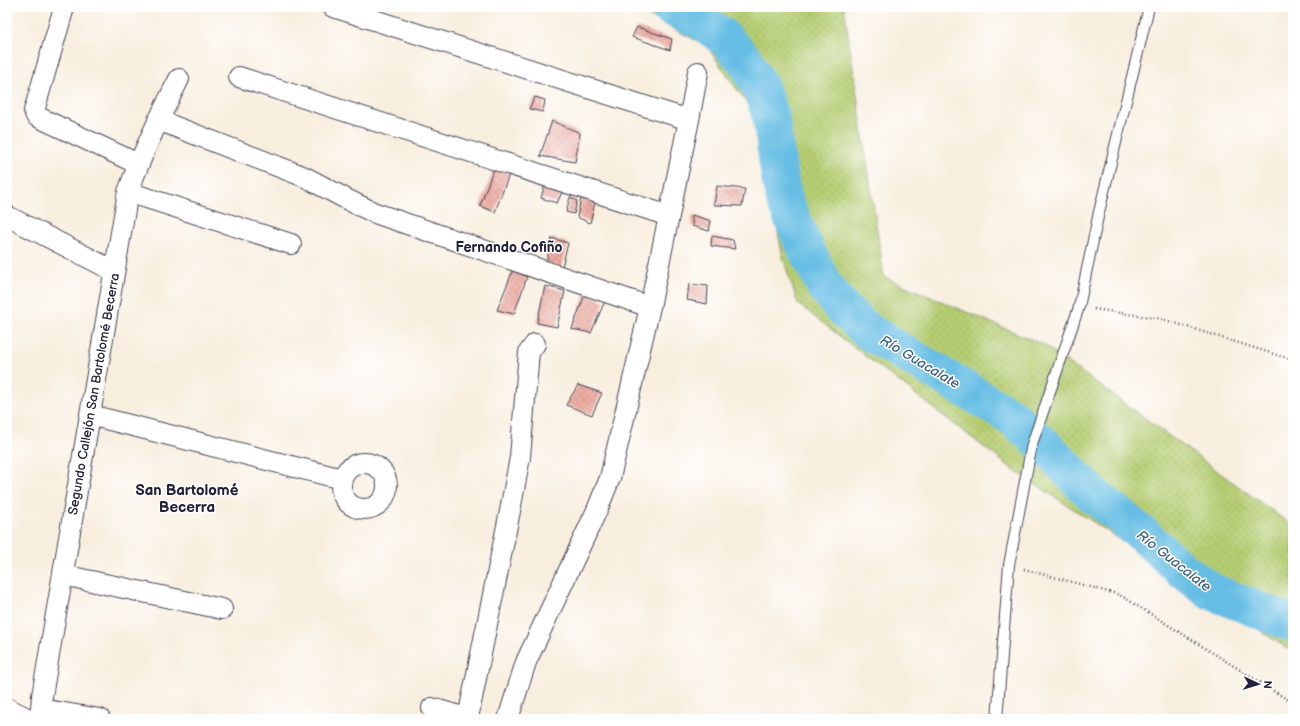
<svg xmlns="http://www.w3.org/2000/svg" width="1300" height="726" font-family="'Balsamiq Sans',sans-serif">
<defs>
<pattern id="grass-dots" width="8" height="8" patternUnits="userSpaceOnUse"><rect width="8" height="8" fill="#b5cd72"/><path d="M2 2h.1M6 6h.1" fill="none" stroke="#9bb064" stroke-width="1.8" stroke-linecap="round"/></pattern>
<pattern id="building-cross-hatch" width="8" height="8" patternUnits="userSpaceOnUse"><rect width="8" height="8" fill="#eaa296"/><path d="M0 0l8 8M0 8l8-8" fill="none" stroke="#c88b82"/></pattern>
</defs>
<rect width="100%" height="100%" fill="#fff"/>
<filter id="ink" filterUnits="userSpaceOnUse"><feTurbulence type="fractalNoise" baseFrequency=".025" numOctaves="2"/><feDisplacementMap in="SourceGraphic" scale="8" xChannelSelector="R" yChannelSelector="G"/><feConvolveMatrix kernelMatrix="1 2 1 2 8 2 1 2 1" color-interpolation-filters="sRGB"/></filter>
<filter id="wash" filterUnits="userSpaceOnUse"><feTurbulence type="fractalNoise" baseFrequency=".012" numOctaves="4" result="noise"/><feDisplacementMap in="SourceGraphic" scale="16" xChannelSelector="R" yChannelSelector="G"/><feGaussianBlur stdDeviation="0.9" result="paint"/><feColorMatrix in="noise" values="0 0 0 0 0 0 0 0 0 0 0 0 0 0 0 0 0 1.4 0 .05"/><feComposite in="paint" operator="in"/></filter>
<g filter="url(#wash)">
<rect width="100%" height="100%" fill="#f8eede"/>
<path fill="url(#grass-dots)" stroke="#6c7856" d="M 627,7 L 844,7 L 884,277 L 1044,345 L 1293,526 L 1293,652 L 1015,471 L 798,304 L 783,258 L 755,115 L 707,46 L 637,10 Z"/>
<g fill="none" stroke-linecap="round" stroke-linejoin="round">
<path stroke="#66bee4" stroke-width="37" d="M 669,7 L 699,20 L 722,36 L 745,60 L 762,91 L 771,118 L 780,180 L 785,202 L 802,241 L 824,285 L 842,308 L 869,332 L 1012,417 L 1045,446 L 1090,492 L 1141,533 L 1181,569 L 1211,591 L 1293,624"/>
</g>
<g id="blocks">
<path fill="url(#building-cross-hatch)" d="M 637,27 L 672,39 L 670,50 L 632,37 Z
M 535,97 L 545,100 L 543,112 L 529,109 Z
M 552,121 L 580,133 L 575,162 L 540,156 Z
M 494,168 L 510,172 L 495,212 L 480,206 Z
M 545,184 L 564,188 L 557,203 L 541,198 Z
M 717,186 L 745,189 L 742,206 L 714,205 Z
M 570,197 L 577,201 L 574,214 L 566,212 Z
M 581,198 L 595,203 L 590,223 L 577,217 Z
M 692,215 L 711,221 L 709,231 L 692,226 Z
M 712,236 L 733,240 L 735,249 L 711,246 Z
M 552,238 L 568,243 L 562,267 L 546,263 Z
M 513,270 L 527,277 L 514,314 L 497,310 Z
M 689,284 L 708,286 L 707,304 L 687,300 Z
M 545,286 L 565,291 L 557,327 L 537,323 Z
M 585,294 L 605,301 L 591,333 L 572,329 Z
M 578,385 L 602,393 L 592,415 L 566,405 Z"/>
</g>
</g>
<g filter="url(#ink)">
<use href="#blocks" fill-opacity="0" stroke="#424153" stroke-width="1"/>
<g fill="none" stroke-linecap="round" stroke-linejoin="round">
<g stroke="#424153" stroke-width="12">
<path id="service" d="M 997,719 L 1009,565 L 1032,444 L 1079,307 L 1099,212 L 1149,7"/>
</g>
<g stroke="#424153" stroke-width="22">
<path id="minor" d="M 333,7 L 689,120
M 63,11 L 34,111 L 36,116 L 138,164
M 239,77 L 669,216
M 158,120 L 305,177 L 350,201 L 375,213 L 650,307
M 128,192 L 291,244
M 7,216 L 114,271
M 90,415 L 342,479
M341 486a23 23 0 1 1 46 0a23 23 0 1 1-46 0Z
M 63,575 L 222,609
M 7,708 L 29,719
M 432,708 L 470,719
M 41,709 L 100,719
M 468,718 L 510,511 L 520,457 L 529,352 L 535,344
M 40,719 L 42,696 L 128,192 C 142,153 160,116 179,79
M 508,719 L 526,662 L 597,510 L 610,478 L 650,307 L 689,120 L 698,72"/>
</g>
<path stroke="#424153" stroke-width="2.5" stroke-dasharray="1 3" stroke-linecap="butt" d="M 1094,309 L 1162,319 L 1293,360
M 1024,569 L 1120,595 L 1293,703"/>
<use href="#service" stroke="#fff" stroke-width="10"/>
<use href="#minor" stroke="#fff" stroke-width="20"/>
</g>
</g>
<g text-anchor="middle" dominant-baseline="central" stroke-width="3" stroke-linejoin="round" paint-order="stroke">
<g font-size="13" fill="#22223b" stroke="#fff">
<text transform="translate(94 394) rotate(-80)">Segundo Callejón San Bartolomé Becerra</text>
</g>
<g font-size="14" font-weight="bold" fill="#22223b" stroke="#fff">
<text x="509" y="247">Fernando Cofiño</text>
</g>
<g font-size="14" font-style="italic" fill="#3d607f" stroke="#fff">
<text transform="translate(920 362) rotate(31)">Río Guacalate</text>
<text transform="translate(1174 561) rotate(38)">Río Guacalate</text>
</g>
<g font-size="15" font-weight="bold" fill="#22223b" stroke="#fff">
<text x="187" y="490">San Bartolomé<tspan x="187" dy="17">Becerra</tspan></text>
</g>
</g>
<rect width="1300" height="726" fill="none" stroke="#fff" stroke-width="24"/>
<g transform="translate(1258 684) rotate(94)" stroke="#ffffff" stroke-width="3" paint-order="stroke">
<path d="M0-3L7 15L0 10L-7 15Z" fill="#22223b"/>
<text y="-6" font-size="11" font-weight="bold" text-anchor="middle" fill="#22223b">N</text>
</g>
</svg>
